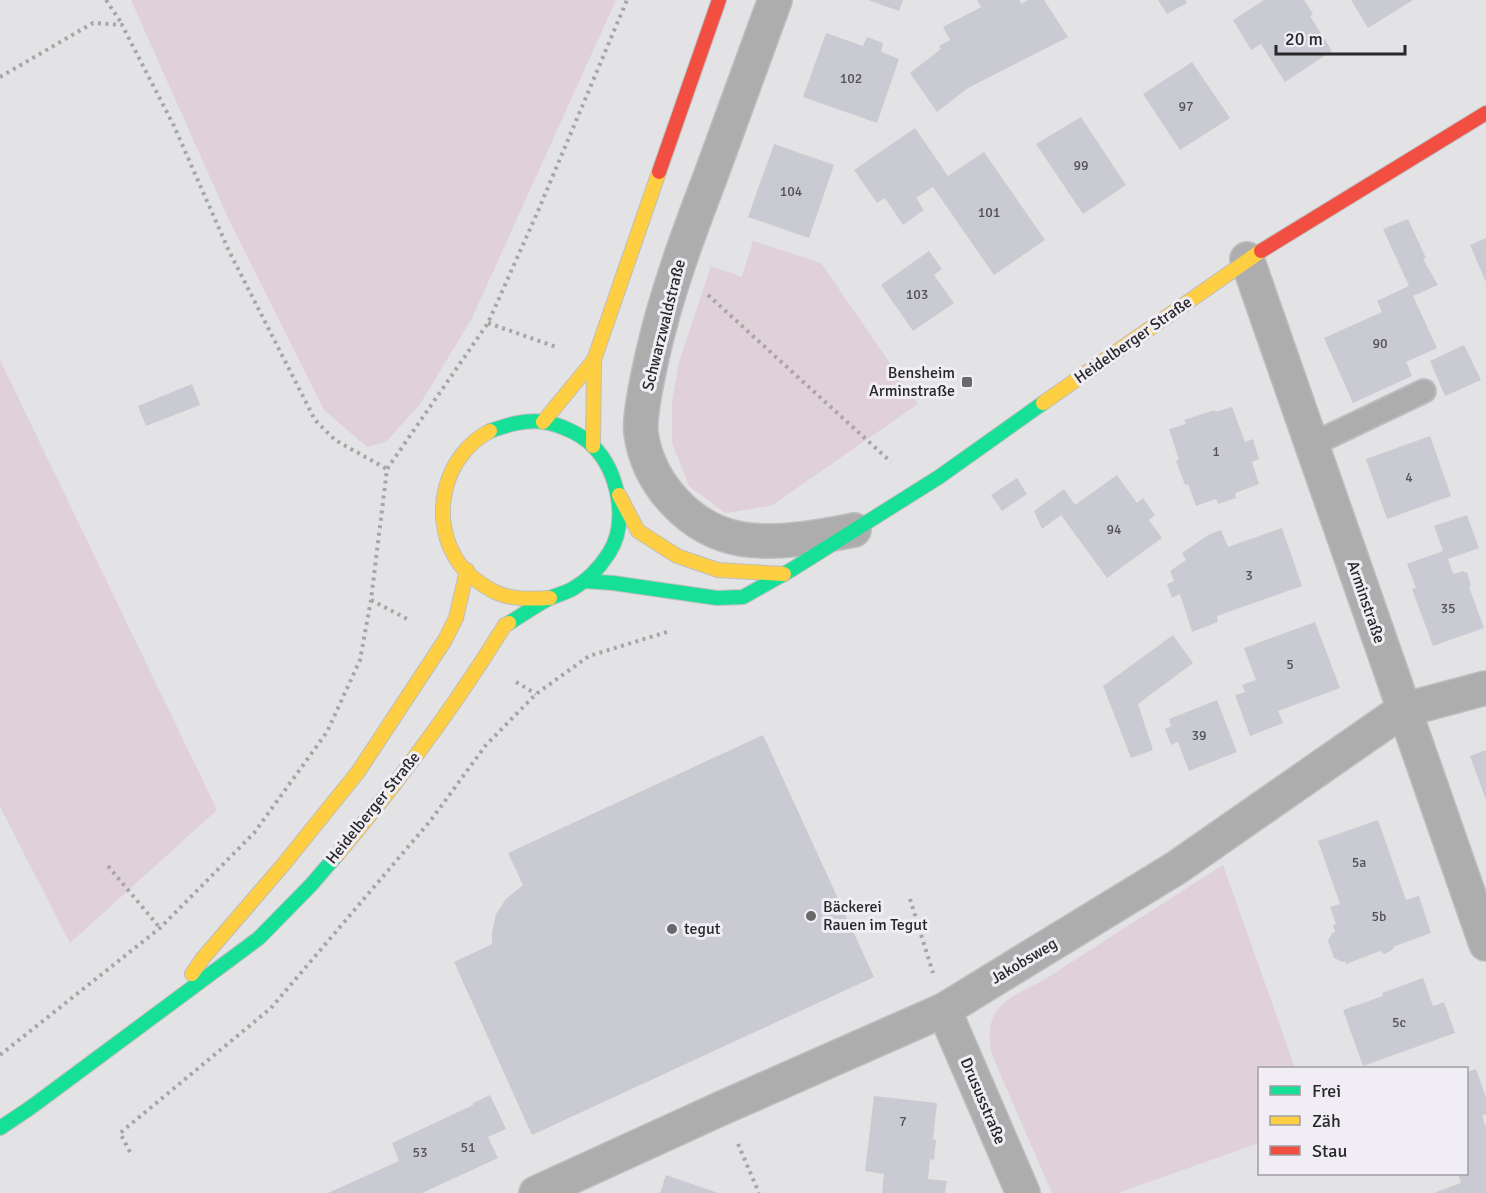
<svg xmlns="http://www.w3.org/2000/svg" width="1486" height="1193" font-family="Signika,sans-serif">
<rect width="100%" height="100%" fill="#e3e2e5"/>
<path fill="#e0d0d8" d="M 131,0 L 616,0 L 472,318 L 420,404 L 386,442 L 367,447 L 324,410 L 229,220 Z
M 753,241 L 821,263 L 918,404 L 771,506 L 725,513 L 689,486 L 672,443 L 672,403 L 679,362 L 711,266 L 742,277 Z
M 0,360 L 217,810 L 70,943 L 0,807 Z
M 1223,865 L 1295,1068 L 1260,1068 L 1259,1143 L 1118,1193 L 1052,1193 L 992,1055 C 989,1039 987,1025 997,1011 C 1009,994 1033,987 1050,976 C 1107,939 1165,902 1223,865 Z"/>
<path fill="#cacbd2" d="M 868,0 L 903,0 L 899,11 Z
M 977,0 L 1020,0 L 1021,4 L 1028,0 L 1044,0 L 1068,37 L 968,88 L 937,112 L 910,73 L 941,49 L 939,46 L 950,40 L 943,27 L 981,7 Z
M 1158,0 L 1185,0 L 1187,3 L 1167,14 Z
M 1264,0 L 1304,0 L 1313,14 L 1310,16 L 1332,51 L 1285,82 L 1261,44 L 1251,50 L 1233,20 Z
M 1351,0 L 1413,0 L 1368,28 Z
M 826,33 L 863,46 L 867,37 L 883,43 L 881,52 L 899,59 L 877,123 L 803,97 Z
M 1192,62 L 1230,118 L 1180,150 L 1143,94 Z
M 1081,117 L 1126,185 L 1083,214 L 1036,144 Z
M 915,128 L 948,176 L 984,152 L 1045,240 L 994,275 L 933,187 L 916,198 L 924,210 L 903,225 L 885,198 L 877,203 L 854,170 Z
M 774,144 L 834,165 L 809,238 L 748,217 Z
M 1408,219 L 1426,258 L 1423,259 L 1438,285 L 1413,296 L 1437,348 L 1406,362 L 1412,376 L 1353,403 L 1324,338 L 1382,312 L 1377,301 L 1409,286 L 1383,229 Z
M 1486,238 L 1486,282 L 1470,245 Z
M 929,251 L 942,269 L 934,275 L 954,303 L 913,331 L 881,285 Z
M 1464,345 L 1481,380 L 1445,396 L 1430,361 Z
M 192,384 L 200,405 L 146,426 L 138,406 Z
M 1232,407 L 1245,442 L 1253,439 L 1259,459 L 1252,462 L 1259,484 L 1235,493 L 1236,498 L 1218,504 L 1216,499 L 1196,506 L 1188,484 L 1185,485 L 1176,461 L 1179,460 L 1169,429 L 1186,424 L 1184,420 L 1215,410 L 1215,412 Z
M 1430,436 L 1451,496 L 1387,519 L 1366,459 Z
M 1117,475 L 1137,503 L 1143,498 L 1155,515 L 1149,520 L 1162,538 L 1107,578 L 1061,515 L 1042,529 L 1034,511 L 1064,489 L 1075,505 Z
M 1017,478 L 1027,494 L 1002,511 L 991,495 Z
M 1467,515 L 1479,548 L 1448,559 L 1453,574 L 1464,571 L 1465,573 L 1467,572 L 1471,586 L 1469,587 L 1484,628 L 1433,646 L 1412,589 L 1416,588 L 1407,564 L 1443,551 L 1434,526 Z
M 1282,528 L 1302,586 L 1217,616 L 1218,622 L 1192,632 L 1180,594 L 1172,598 L 1167,584 L 1174,581 L 1170,571 L 1186,560 L 1182,553 L 1208,535 L 1221,530 L 1228,547 Z
M 1315,622 L 1340,688 L 1278,711 L 1283,723 L 1250,736 L 1235,695 L 1245,692 L 1242,685 L 1256,680 L 1244,648 Z
M 1173,635 L 1193,663 L 1138,704 L 1153,750 L 1131,758 L 1103,686 Z
M 1217,700 L 1237,752 L 1189,771 L 1178,742 L 1171,745 L 1165,729 L 1171,726 L 1169,719 Z
M 763,735 L 874,977 L 532,1135 L 454,962 L 492,944 L 492,932 L 496,914 L 506,899 L 523,885 L 508,853 Z
M 1486,750 L 1486,800 L 1470,756 Z
M 1378,820 L 1406,900 L 1419,896 L 1431,933 L 1395,946 L 1392,950 L 1385,954 L 1380,951 L 1346,964 L 1345,961 L 1343,962 L 1334,958 L 1328,941 L 1332,933 L 1335,932 L 1333,925 L 1336,924 L 1330,907 L 1340,904 L 1318,841 Z
M 1423,978 L 1433,1006 L 1444,1002 L 1455,1033 L 1363,1066 L 1343,1010 L 1383,996 L 1382,993 Z
M 1476,1069 L 1486,1097 L 1486,1114 L 1482,1116 L 1486,1127 L 1486,1193 L 1434,1193 L 1461,1183 L 1458,1174 L 1467,1173 L 1467,1072 Z
M 490,1095 L 506,1129 L 488,1137 L 498,1158 L 422,1193 L 328,1193 L 399,1161 L 392,1143 L 473,1105 L 473,1103 Z
M 874,1096 L 937,1103 L 933,1139 L 936,1140 L 934,1160 L 930,1159 L 928,1179 L 947,1181 L 945,1193 L 882,1193 L 884,1174 L 865,1171 Z
M 666,1175 L 718,1193 L 660,1193 Z"/>
<g fill="none" stroke-linecap="round" stroke-linejoin="round">
<g stroke="#bebdbf" stroke-width="26">
<path id="lane" d="M 1311,445 L 1424,391"/>
</g>
<g stroke="#bebdbf" stroke-width="36">
<path id="street" d="M 775,0 C 754,58 732,117 711,175 C 688,235 666,294 652,357 C 648,376 639,415 641,433 C 648,484 690,530 741,539 C 778,545 818,537 854,530
M 1247,259 L 1486,944
M 944,1010 L 1023,1193
M 536,1193 L 722,1108 L 944,1010 L 1176,868 L 1403,710 L 1486,688"/>
</g>
<g stroke="#bebdbf" stroke-width="16">
<path id="fast" d="M 490,431 C 507,425 526,419 544,422 C 561,425 581,434 593,446 C 618,471 629,522 609,553 C 600,567 588,580 574,588 C 566,593 556,595 548,599 C 535,606 522,615 509,623
M 584,581 L 613,583 L 717,598 L 743,597 L 791,570 L 939,477 L 1043,403
M 0,1128 L 30,1108 L 259,938 L 311,885 L 336,856"/>
</g>
<g stroke="#bebdbf" stroke-width="16">
<path id="slow" d="M 1043,403 L 1261,251
M 543,422 L 594,360
M 490,431 C 446,454 430,512 454,555 C 462,571 480,584 495,592 C 512,600 532,599 550,598
M 593,446 L 594,360 L 659,172
M 619,495 L 638,531 L 677,556 L 718,570 L 784,574
M 336,856 C 398,783 455,706 505,625 L 509,623
M 192,974 L 203,958 L 283,865 L 358,772 L 445,640 L 456,618 L 467,570"/>
</g>
<g stroke="#bebdbf" stroke-width="16">
<path id="jam" d="M 659,172 L 719,0
M 1261,251 L 1486,113"/>
</g>
<path stroke="#a7a6a7" stroke-width="4" stroke-dasharray="3 4.5" stroke-linecap="butt" d="M 106,0 L 122,24
M 0,77 L 93,23 L 122,25 L 174,126 L 229,251 L 315,420 L 335,440 L 387,469
M 708,295 L 891,462
M 488,323 L 556,347
M 371,600 L 411,621
M 516,682 L 536,694
M 108,866 L 160,928
M 910,899 L 933,973
M 0,1055 L 160,928 L 254,833 L 327,732 L 360,660 L 371,600 L 387,469 L 488,323 L 538,211 L 627,0
M 738,1144 L 759,1193
M 130,1152 L 120,1133 L 271,1008 L 431,820 L 486,745 L 536,694 L 589,656 L 667,632"/>
<use href="#lane" stroke="#adadae" stroke-width="22"/>
<use href="#street" stroke="#adadae" stroke-width="33"/>
<use href="#fast" stroke="#16e098" stroke-width="14"/>
<use href="#slow" stroke="#ffcf43" stroke-width="14"/>
<use href="#jam" stroke="#f24e42" stroke-width="14"/>
</g>
<g fill="#69686b" stroke="#f0eef4" stroke-width="2">
<rect x="961" y="376" width="12" height="12" rx="3"/>
<circle cx="811" cy="916" r="6"/>
<circle cx="672" cy="929" r="6"/>
</g>
<g text-anchor="middle" dominant-baseline="central" stroke-width="6" stroke-linejoin="round" paint-order="stroke">
<g font-size="14" fill="#525255">
<text x="851" y="78">102</text>
<text x="1186" y="106">97</text>
<text x="1081" y="165">99</text>
<text x="791" y="191">104</text>
<text x="989" y="212">101</text>
<text x="917" y="294">103</text>
<text x="1380" y="343">90</text>
<text x="1216" y="451">1</text>
<text x="1409" y="477">4</text>
<text x="1114" y="529">94</text>
<text x="1249" y="575">3</text>
<text x="1448" y="608">35</text>
<text x="1290" y="664">5</text>
<text x="1199" y="735">39</text>
<text x="1359" y="862">5a</text>
<text x="1379" y="916">5b</text>
<text x="1399" y="1022">5c</text>
<text x="903" y="1121">7</text>
<text x="468" y="1147">51</text>
<text x="420" y="1152">53</text>
</g>
<g font-size="16" fill="#282729" stroke="#f0eef4">
<text transform="translate(664 325) rotate(-76)">Schwarzwaldstraße</text>
<text transform="translate(1133 340) rotate(-35)">Heidelberger Straße</text>
<text transform="translate(1366 602) rotate(71)">Arminstraße</text>
<text transform="translate(373 808) rotate(-51)">Heidelberger Straße</text>
<text transform="translate(1024 961) rotate(-31)">Jakobsweg</text>
<text transform="translate(983 1101) rotate(67)">Drususstraße</text>
</g>
<g font-size="16" fill="#282729" stroke="#f0eef4" text-anchor="start">
<text x="955" y="373" text-anchor="end">Bensheim<tspan x="955" dy="18">Arminstraße</tspan></text>
<text x="823" y="907">Bäckerei<tspan x="823" dy="18">Rauen im Tegut</tspan></text>
<text x="684" y="929">tegut</text>
</g>
</g>
<rect x="1258" y="1067" width="210" height="108" fill="#f0eef4" stroke="#a09ea3" stroke-width="1.5"/>
<rect x="1270" y="1086" width="30" height="9" fill="#16e098" stroke="#a09ea3" stroke-width="1.5"/>
<text x="1312" y="1097" font-size="18" fill="#282729">Frei</text>
<rect x="1270" y="1116" width="30" height="9" fill="#ffcf43" stroke="#a09ea3" stroke-width="1.5"/>
<text x="1312" y="1127" font-size="18" fill="#282729">Zäh</text>
<rect x="1270" y="1146" width="30" height="9" fill="#f24e42" stroke="#a09ea3" stroke-width="1.5"/>
<text x="1312" y="1157" font-size="18" fill="#282729">Stau</text>
<path d="M1276 45v9h129v-9" fill="none" stroke="#282729" stroke-width="3"/>
<text x="1285" y="45" font-size="18" fill="#282729" stroke="#f0eef4" stroke-width="4.5" paint-order="stroke">20 m</text>
</svg>
